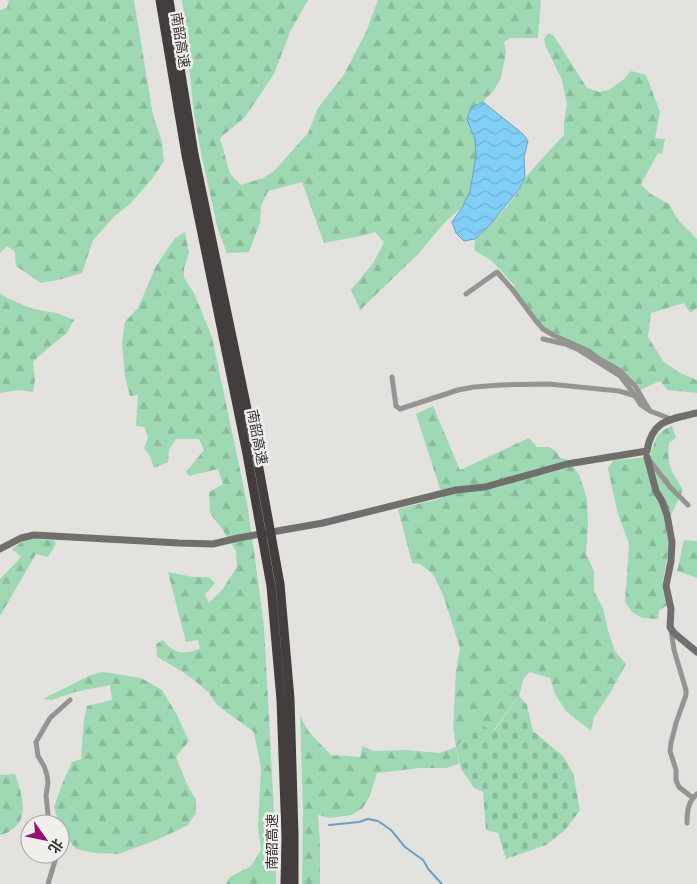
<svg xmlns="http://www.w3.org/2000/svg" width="697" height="884" font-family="'Noto Sans','Noto Sans SC',sans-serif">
<defs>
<pattern id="forest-firs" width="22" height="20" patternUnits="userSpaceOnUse" patternTransform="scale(1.25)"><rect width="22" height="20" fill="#9fd9b4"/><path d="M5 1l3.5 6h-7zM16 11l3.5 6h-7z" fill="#8abb9b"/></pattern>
<pattern id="cemetery-stones" width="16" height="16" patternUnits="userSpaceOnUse" patternTransform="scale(1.25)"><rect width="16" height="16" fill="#9fd9b4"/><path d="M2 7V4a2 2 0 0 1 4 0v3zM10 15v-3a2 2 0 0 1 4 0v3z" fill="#8abb9b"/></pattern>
<pattern id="water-waves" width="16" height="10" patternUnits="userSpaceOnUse" patternTransform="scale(1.25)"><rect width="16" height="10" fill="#81cff8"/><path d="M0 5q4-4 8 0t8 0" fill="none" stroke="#70b2d5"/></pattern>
</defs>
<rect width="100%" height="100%" fill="#e3e2df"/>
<path fill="url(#forest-firs)" d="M 9,0 L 134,0 L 153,115 L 162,142 L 164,161 L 152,179 L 130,204 L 116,215 L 93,240 L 82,273 L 62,279 L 41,283 L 16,266 L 15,252 L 7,246 L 0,253 L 0,10 L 7,8 Z
M 182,0 L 308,0 L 290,32 L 274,74 L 245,117 L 220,138 L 230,174 L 241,185 L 263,178 L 274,171 L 308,133 L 318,108 L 343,76 L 366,32 L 378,0 L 541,0 L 538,38 L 510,38 L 504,42 L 506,53 L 501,77 L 494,90 L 483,102 L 471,108 L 467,118 L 475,139 L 476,155 L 470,191 L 463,206 L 446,221 L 418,254 L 360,310 L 351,290 L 374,262 L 384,242 L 375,232 C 358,238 341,239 324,243 L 302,182 L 268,191 L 261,206 L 260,223 L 249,252 L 227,253 L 218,230 L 201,153 L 194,114 Z
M 548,33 L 554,36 L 587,88 L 599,92 L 609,90 L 624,79 L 631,71 L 646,75 L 660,112 L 655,138 L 665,139 L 662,154 L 658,153 L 641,184 L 649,193 L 669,204 L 678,220 L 697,239 L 697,308 L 690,313 L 684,303 L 651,313 L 648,337 L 663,361 L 680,373 L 697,380 L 697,393 L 668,390 L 660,381 L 638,391 L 635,386 L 543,329 L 512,289 L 515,286 L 492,261 L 474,250 L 475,239 C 491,224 507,208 520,189 C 523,185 524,180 527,176 C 539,161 552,148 564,135 L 564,120 L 567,104 L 562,80 L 546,47 L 544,39 Z
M 185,232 L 189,253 L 184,268 L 184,278 L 194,293 L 212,337 L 247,503 L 253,544 L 264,626 L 276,848 L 276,884 L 226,884 L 230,877 L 251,866 L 261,850 L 258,827 L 261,768 L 254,732 L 217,705 L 208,692 L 195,681 L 183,672 L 157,657 L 156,644 L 163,640 C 174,655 184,654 200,649 L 198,640 L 186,642 L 168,572 L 193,577 L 209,577 L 215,583 L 205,595 L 209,603 L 222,590 L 237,567 L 236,551 L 222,529 L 210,513 L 209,492 L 223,484 L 218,469 L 189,476 L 186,472 L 204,450 L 199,439 L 176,439 L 169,449 L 168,462 L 154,468 L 150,456 L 144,448 L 148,438 L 145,427 L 136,426 L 138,395 L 130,396 L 125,377 L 122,343 L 125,322 L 138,308 L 156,266 L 175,238 Z
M 0,293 L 7,298 L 33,309 L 57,313 L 74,320 L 67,333 L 48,348 L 33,362 L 35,380 L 33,392 L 20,390 L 0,393 Z
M 433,406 L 460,470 L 529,438 L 537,447 L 549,447 L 555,450 L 560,458 L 566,459 L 579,474 L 587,499 L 588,527 L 586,554 L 594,571 L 594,591 L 603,608 L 608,631 L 615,651 L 626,664 L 610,693 L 594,717 L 591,731 L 566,711 L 555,694 L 550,678 L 530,672 L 524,678 L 519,696 L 493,731 L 456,747 L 459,764 L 446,768 L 420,768 L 377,773 L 370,796 L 362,809 L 351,815 L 330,818 L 318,815 L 320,843 L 320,884 L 302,884 L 303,813 L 300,716 L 309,732 L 331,755 L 360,757 L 363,746 L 373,751 L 406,750 L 440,753 L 456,747 L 453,727 L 456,670 L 460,648 L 443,595 L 433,574 L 420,564 L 412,563 L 398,509 L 443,498 L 416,414 Z
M 672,426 L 676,438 L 669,443 C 666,464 672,472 683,490 L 672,513 L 666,531 L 669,547 L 662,586 L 667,605 L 659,611 L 658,619 L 642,618 L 632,612 L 625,602 L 629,544 L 617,511 L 608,468 L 614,460 L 642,458 L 651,453 C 656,438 656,432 672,426 Z
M 35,539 L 54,540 L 56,544 L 48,557 L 36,554 L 0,616 L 0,579 L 21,557 L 12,549 L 23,541 Z
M 684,540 L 697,541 L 697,578 L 677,571 Z
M 103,672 L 141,678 L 162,690 L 177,715 L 189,741 L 176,757 L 187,784 L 196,800 L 196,813 L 188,825 L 159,839 L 118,854 L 95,853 L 76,849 L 61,831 L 60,824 L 59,824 L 54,807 L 63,782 L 72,762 L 81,759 L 84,719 L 87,706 L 112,700 L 110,685 L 75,692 L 52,700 L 43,699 L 91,675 Z
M 15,774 C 21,791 31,819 11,830 C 8,833 4,834 0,835 L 0,775 Z"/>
<path fill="url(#cemetery-stones)" d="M 519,696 L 527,705 L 533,731 L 563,756 L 573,773 L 580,810 L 565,830 L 546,845 L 506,859 L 498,833 L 486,830 L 483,792 L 474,788 L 461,769 L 456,747 L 477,723 L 494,731 Z"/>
<path fill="url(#water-waves)" stroke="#6aa1bd" d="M 483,102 L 523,134 L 528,141 L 524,157 L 525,178 L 520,188 L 488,227 L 475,239 L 464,241 L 456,233 L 452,222 L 463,206 L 470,191 L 476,156 L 475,139 L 467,119 L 471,108 Z"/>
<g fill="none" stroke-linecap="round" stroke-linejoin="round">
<path stroke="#6aa1bd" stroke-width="2" d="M 329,825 L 359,822 L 368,819 L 378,821 L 391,830 L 405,847 L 423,860 L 429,870 L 442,884"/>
<path stroke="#959493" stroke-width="5" d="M 466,294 L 497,272 L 512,289 L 536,321 L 543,329 L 553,335 L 589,351 L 596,357 L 619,370 L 635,386 L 650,411 L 671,419
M 543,339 L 565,344 L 577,349 L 620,376 L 631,390 L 641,405 L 647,409
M 392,377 L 396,406 L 400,409 L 458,390 L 474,387 L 501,385 L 549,384 L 619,391 L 636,396
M 650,461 L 670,487 L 688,505
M 671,630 L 674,650 L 686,690 L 686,695 L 676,723 L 671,743 L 670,751 L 676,770 L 676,780 L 679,787 L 693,798
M 687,823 C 687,812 688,801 697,794
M 48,824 L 48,814 L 46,795 L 48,783 L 47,775 L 44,766 L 38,756 L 36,742 L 50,718 L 70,700
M 48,884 L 57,854"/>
<path stroke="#706f6d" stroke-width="7" d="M 647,457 L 656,491 L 662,501 L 667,515 L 672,542 L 671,561 L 666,586 L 671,609 L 670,627 L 674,633 L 697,652
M 0,549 L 21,538 L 34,535 L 179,543 L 213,544 L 238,538 L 323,523 L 456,490 L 485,487 L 567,464 L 647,451 C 652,420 670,419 697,413"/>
<path stroke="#413e3d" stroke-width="9" d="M 160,0 L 186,155 L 247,454 L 271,586 L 281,700 L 286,836 L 285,884
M 169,0 L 194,154 L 256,452 L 280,584 L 290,699 L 294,836 L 294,884"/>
</g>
<g text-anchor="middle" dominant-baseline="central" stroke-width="5" stroke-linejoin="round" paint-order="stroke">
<g font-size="14" fill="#363534" stroke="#f0efec">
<text transform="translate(181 40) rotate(81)">南韶高速</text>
<text transform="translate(258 437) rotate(79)">南韶高速</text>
<text transform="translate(271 842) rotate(-90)">南韶高速</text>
</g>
</g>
<g transform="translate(45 839) rotate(123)"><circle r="24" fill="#f0efec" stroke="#a6a5a2"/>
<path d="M0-4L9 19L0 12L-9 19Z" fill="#971269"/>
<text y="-8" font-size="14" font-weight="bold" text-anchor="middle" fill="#363534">北</text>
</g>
</svg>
